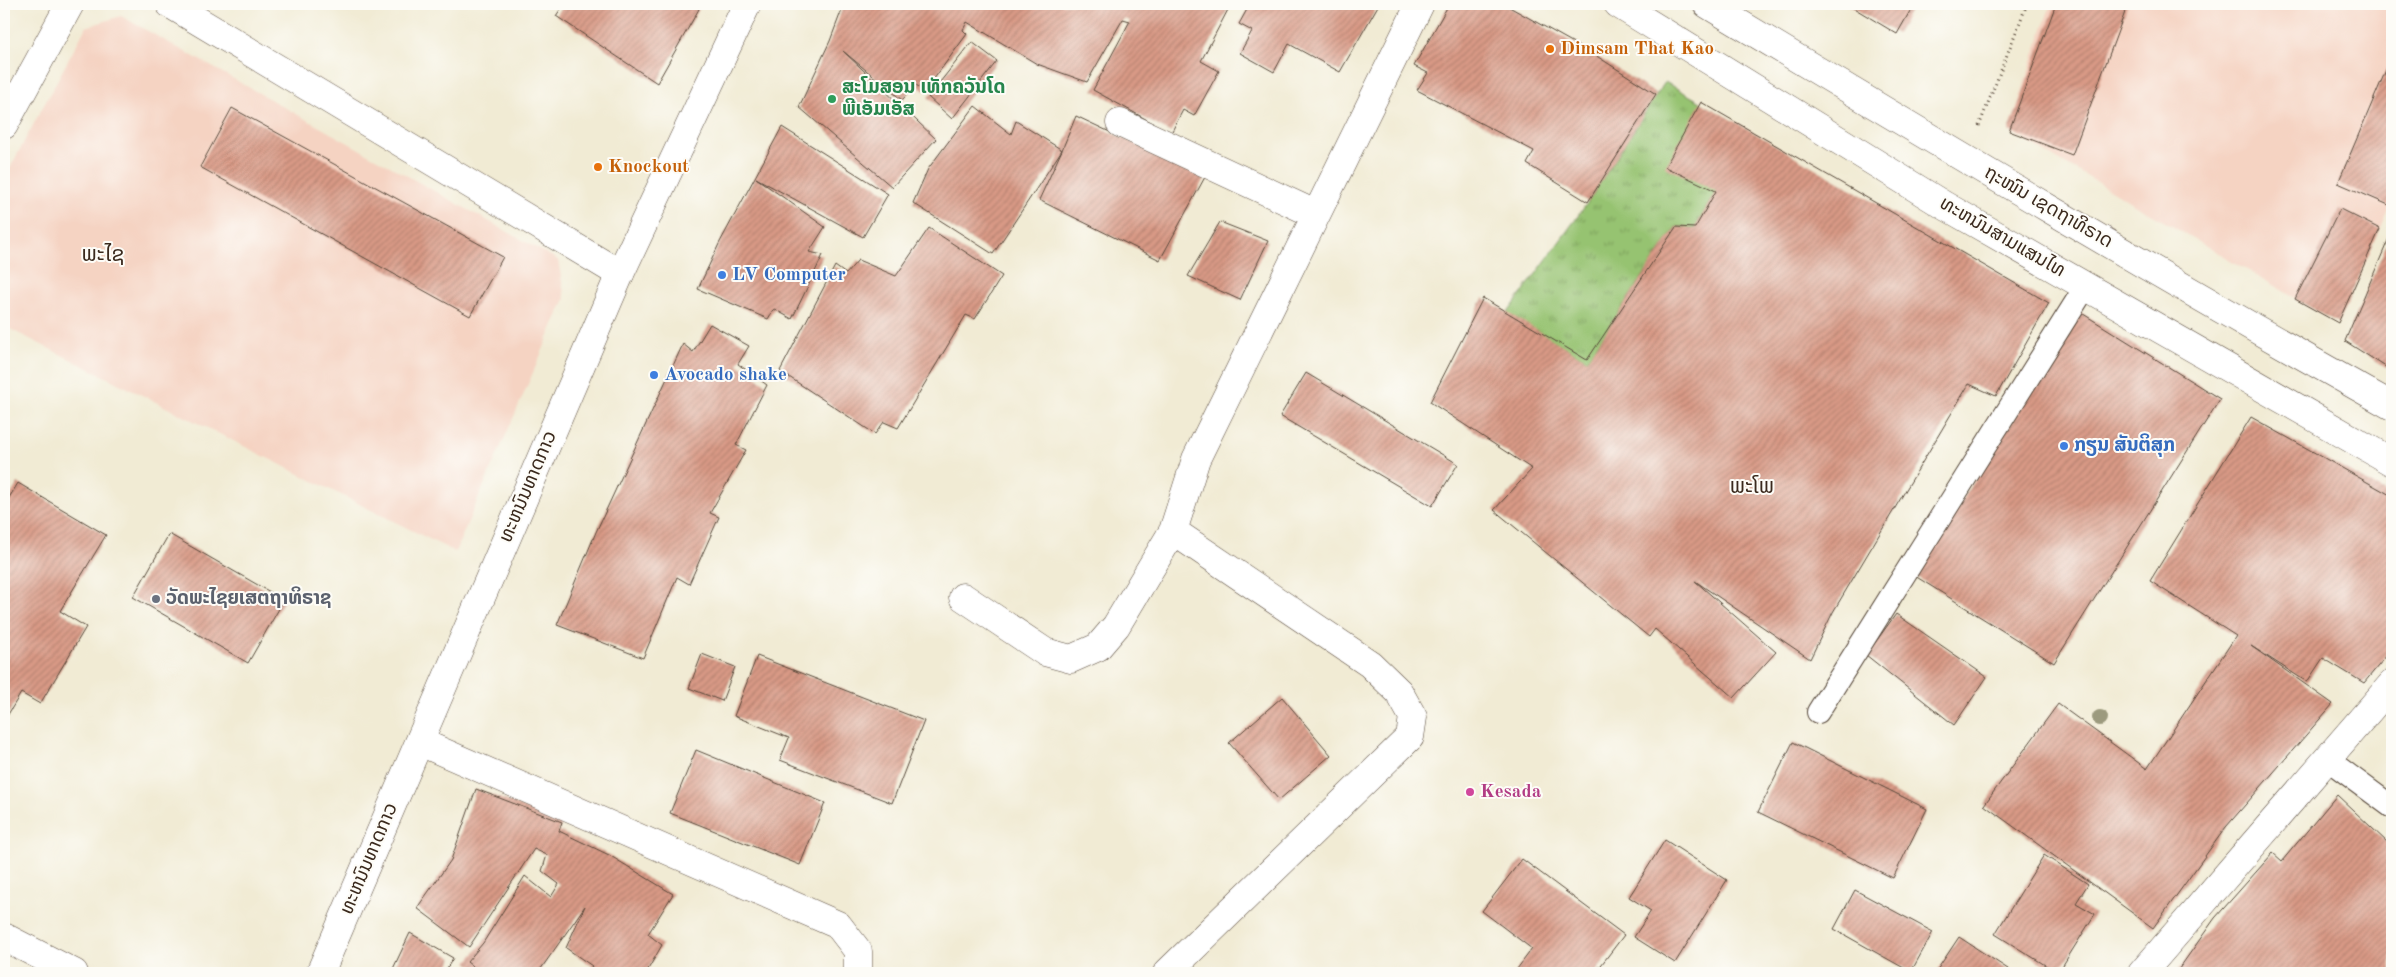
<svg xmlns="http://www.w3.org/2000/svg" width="2396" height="977" font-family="'Old Standard TT','Noto Sans Lao',serif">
<defs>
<pattern id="grass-tufts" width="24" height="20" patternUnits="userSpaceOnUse" patternTransform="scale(1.25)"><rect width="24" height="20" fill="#96c371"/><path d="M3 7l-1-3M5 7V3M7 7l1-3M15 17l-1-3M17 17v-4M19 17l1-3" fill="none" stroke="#7c9f5c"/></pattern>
<pattern id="building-hatch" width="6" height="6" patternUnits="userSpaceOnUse" patternTransform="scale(1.25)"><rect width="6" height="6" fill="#d99a86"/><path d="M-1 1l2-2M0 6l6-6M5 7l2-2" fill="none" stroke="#b17e6d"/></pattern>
</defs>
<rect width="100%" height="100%" fill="#fdfcf7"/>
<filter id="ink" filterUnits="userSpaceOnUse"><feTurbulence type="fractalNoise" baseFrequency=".02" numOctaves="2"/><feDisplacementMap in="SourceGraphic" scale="10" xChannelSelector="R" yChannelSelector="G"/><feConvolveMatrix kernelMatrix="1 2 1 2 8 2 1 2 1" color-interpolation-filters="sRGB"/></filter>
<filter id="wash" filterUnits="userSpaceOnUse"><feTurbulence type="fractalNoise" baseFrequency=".0096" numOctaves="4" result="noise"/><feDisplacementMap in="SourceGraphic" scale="20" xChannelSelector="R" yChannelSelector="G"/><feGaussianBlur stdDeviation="1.12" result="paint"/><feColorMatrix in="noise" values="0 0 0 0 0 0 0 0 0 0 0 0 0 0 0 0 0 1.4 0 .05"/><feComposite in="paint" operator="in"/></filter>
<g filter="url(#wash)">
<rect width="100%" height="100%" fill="#f1ebd4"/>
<path fill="#f5d3c2" d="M 2051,4 L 2392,4 L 2392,203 L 2338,323 L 2009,131 Z
M 121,16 L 558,260 L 565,299 L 455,552 L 4,326 L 4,179 L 86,27 Z"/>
<path fill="url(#grass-tufts)" stroke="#687648" d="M 1665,82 L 1701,102 L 1716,191 L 1695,228 L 1676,227 L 1587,360 L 1507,314 L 1588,202 Z"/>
<g id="blocks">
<path fill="url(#building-hatch)" d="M 564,4 L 700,4 L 697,7 L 699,9 L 657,83 L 556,16 Z
M 844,4 L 1231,4 L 1201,61 L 1219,71 L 1194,116 L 1183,110 L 1171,133 L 1093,90 L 1130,21 L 1123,19 L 1087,82 L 1037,64 L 967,22 L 963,30 L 967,34 L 925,91 L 916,85 L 902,100 L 843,51 L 936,139 L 892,187 L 799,107 L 830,41 Z
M 1250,4 L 1379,4 L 1340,72 L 1289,44 L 1274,72 L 1240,53 L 1252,31 L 1239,24 Z
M 1449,4 L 1504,4 L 1595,55 L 1656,94 L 1588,202 L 1527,164 L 1534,151 L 1417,90 L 1428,73 L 1414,66 Z
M 1847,4 L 1914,4 L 1897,34 Z
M 2056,4 L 2128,4 L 2072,155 L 2009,131 Z
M 972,42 L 997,61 L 952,119 L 928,97 Z
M 2392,56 L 2392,203 L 2391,206 L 2338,183 Z
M 1701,102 L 2049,303 L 1996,396 L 1969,384 L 1833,612 L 1810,659 L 1695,581 L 1776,652 L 1734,698 L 1655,629 L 1649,637 L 1494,510 L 1532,469 L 1430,402 L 1483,298 L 1587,360 L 1676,227 L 1695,228 L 1716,191 L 1665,167 Z
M 975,106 L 1011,134 L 1016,121 L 1062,150 L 1076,116 L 1205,177 L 1160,260 L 1039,200 L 1062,150 L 993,254 L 913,203 L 928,169 Z
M 232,108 L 503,257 L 470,316 L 200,167 Z
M 782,127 L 888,194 L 863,237 L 756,178 L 825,227 L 809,252 L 823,255 L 792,319 L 774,309 L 768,319 L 698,289 L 719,244 Z
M 2340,209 L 2380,229 L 2338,323 L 2295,299 Z
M 1220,222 L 1268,241 L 1240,300 L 1188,276 Z
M 929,228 L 1002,276 L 975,319 L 966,315 L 898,428 L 884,422 L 875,434 L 780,371 L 835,266 L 846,274 L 858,260 L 896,276 Z
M 2392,231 L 2392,371 L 2345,341 Z
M 2080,312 L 2220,399 L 2054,663 L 1915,576 Z
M 710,324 L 749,346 L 738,364 L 767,385 L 736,445 L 746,450 L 710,513 L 719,517 L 689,584 L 677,577 L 643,658 L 557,625 L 596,532 L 683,344 L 693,352 Z
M 1306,373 L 1458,464 L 1432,506 L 1280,416 Z
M 2251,417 L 2392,496 L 2392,649 L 2364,683 L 2323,658 L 2307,682 L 2251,646 L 2333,704 L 2226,827 L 2153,928 L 1984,805 L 2058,704 L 2147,769 L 2236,636 L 2150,581 Z
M 18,483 L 106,535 L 60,611 L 86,627 L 40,704 L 21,693 L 4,721 L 4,506 Z
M 169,534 L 284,600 L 248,663 L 133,597 Z
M 1896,614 L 1987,677 L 1954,725 L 1866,655 Z
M 702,654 L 735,667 L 722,701 L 689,688 Z
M 757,656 L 924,721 L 892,803 L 780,760 L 789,738 L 734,716 Z
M 1282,697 L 1331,755 L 1279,800 L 1229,743 Z
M 1793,742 L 1927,809 L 1893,878 L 1758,812 Z
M 696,750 L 825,803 L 800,865 L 670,813 Z
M 476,789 L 562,822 L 559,831 L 609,855 L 673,894 L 648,934 L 662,945 L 646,973 L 587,973 L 592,966 L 566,948 L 585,906 L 538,973 L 481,973 L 467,962 L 483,943 L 525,876 L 551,897 L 559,884 L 542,871 L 547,855 L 534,849 L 469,947 L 417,908 L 451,860 Z
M 2337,795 L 2388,843 L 2392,838 L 2392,973 L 2176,973 L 2215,918 L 2273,853 L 2282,861 Z
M 1665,840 L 1727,880 L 1675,963 L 1634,937 L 1651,911 L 1629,897 Z
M 2044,855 L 2088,884 L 2076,903 L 2095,914 L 2058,973 L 1995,934 Z
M 1522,859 L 1624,935 L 1595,973 L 1514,973 L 1532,949 L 1482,911 Z
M 1855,890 L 1933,932 L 1911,972 L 1834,929 Z
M 410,933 L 453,958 L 444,973 L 391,973 Z
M 1959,937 L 2014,973 L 1935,973 Z"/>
</g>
</g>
<g filter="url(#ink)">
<use href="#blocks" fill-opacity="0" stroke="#564739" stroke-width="1"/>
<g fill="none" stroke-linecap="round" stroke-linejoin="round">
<g stroke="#564739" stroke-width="24">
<path id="service" d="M 1818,712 L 2086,286
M 2327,759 L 2392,807"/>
</g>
<g stroke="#564739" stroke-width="29">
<path id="minor" d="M 170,4 L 620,274
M 1120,123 L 1315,214
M 4,125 L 70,4
M 963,597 L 1045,652 L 1071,659 L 1098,647 L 1116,626 L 1173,531
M 420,742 L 838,925 L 858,951 L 858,973
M 4,937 L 74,973
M 1167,973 L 1410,737 L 1413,717 L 1399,692 L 1370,664 L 1173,531 L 1196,459 L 1420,4
M 2142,973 L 2392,684"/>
</g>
<g stroke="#564739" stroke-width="29">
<path id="tertiary" d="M 320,973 L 620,274 L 747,4"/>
</g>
<g stroke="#564739" stroke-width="29">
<path id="primary" d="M 1618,4 L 1942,204 L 2392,462
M 1707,4 C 1934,141 2161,277 2392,406"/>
</g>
<path stroke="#564739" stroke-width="3" stroke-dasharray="1 4" stroke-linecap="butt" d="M 1979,126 L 2027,4"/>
<use href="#service" stroke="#fff" stroke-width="22"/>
<use href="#minor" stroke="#fff" stroke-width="28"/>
<use href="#tertiary" stroke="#fff" stroke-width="28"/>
<use href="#primary" stroke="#fff" stroke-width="28"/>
</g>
<circle fill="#9c9a7e" cx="2100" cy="718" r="8"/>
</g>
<g fill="#e8710a" stroke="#fdfcf7" stroke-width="2">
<circle cx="1550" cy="49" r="5"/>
<circle cx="598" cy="167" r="5"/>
</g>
<circle fill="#2e9e5b" stroke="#fdfcf7" stroke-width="2" cx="832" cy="99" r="5"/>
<g fill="#3f7fe0" stroke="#fdfcf7" stroke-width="2">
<circle cx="722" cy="275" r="5"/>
<circle cx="654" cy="375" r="5"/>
<circle cx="2064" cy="446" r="5"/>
</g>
<circle fill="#6b7280" stroke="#fdfcf7" stroke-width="2" cx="156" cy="599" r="5"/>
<circle fill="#d1479c" stroke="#fdfcf7" stroke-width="2" cx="1470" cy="792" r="5"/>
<g text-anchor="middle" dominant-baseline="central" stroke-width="4" stroke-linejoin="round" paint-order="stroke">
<g font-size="19" font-weight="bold" fill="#c56008" stroke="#fdfcf7" text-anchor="start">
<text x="1560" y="49">Dimsam That Kao</text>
<text x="608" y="167">Knockout</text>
</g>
<g font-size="19" font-weight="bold" fill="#27864d" stroke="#fdfcf7" text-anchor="start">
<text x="842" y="88">ສະໂມສອນ ເທັກຄວັນໂດ<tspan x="842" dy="22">ພີເອັມເອັສ</tspan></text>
</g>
<g font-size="19" fill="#3b2a1e" stroke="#fdfcf7">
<text transform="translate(2048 208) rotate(30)">ຖະໜົນ ເຊດຖາທິຣາດ</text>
<text transform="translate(2002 238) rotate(30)">ທະຫນົນສາມແສນໄທ</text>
<text transform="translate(529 487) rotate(-67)">ທະຫນົນທາດກາວ</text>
<text transform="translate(370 859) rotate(-67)">ທະຫນົນທາດກາວ</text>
</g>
<g font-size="19" font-weight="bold" fill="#366cbe" stroke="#fdfcf7" text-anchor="start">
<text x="732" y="275">LV Computer</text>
<text x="664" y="375">Avocado shake</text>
<text x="2074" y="446">ກຽນ ສັນຕິສຸກ</text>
</g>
<g font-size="19" font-weight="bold" fill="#5b616d" stroke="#fdfcf7" text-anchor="start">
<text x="166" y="599">ວັດພະໄຊຍເສຕຖາທິຣາຊ</text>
</g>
<g font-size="19" font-weight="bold" fill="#b23c85" stroke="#fdfcf7" text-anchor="start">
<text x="1480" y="792">Kesada</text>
</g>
<g font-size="21" fill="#3b2a1e" stroke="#fdfcf7">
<text x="103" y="255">ພະໄຊ</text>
<text x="1752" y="487">ພະໂພ</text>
</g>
</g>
<rect width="2396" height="977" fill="none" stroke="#fdfcf7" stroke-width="20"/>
</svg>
